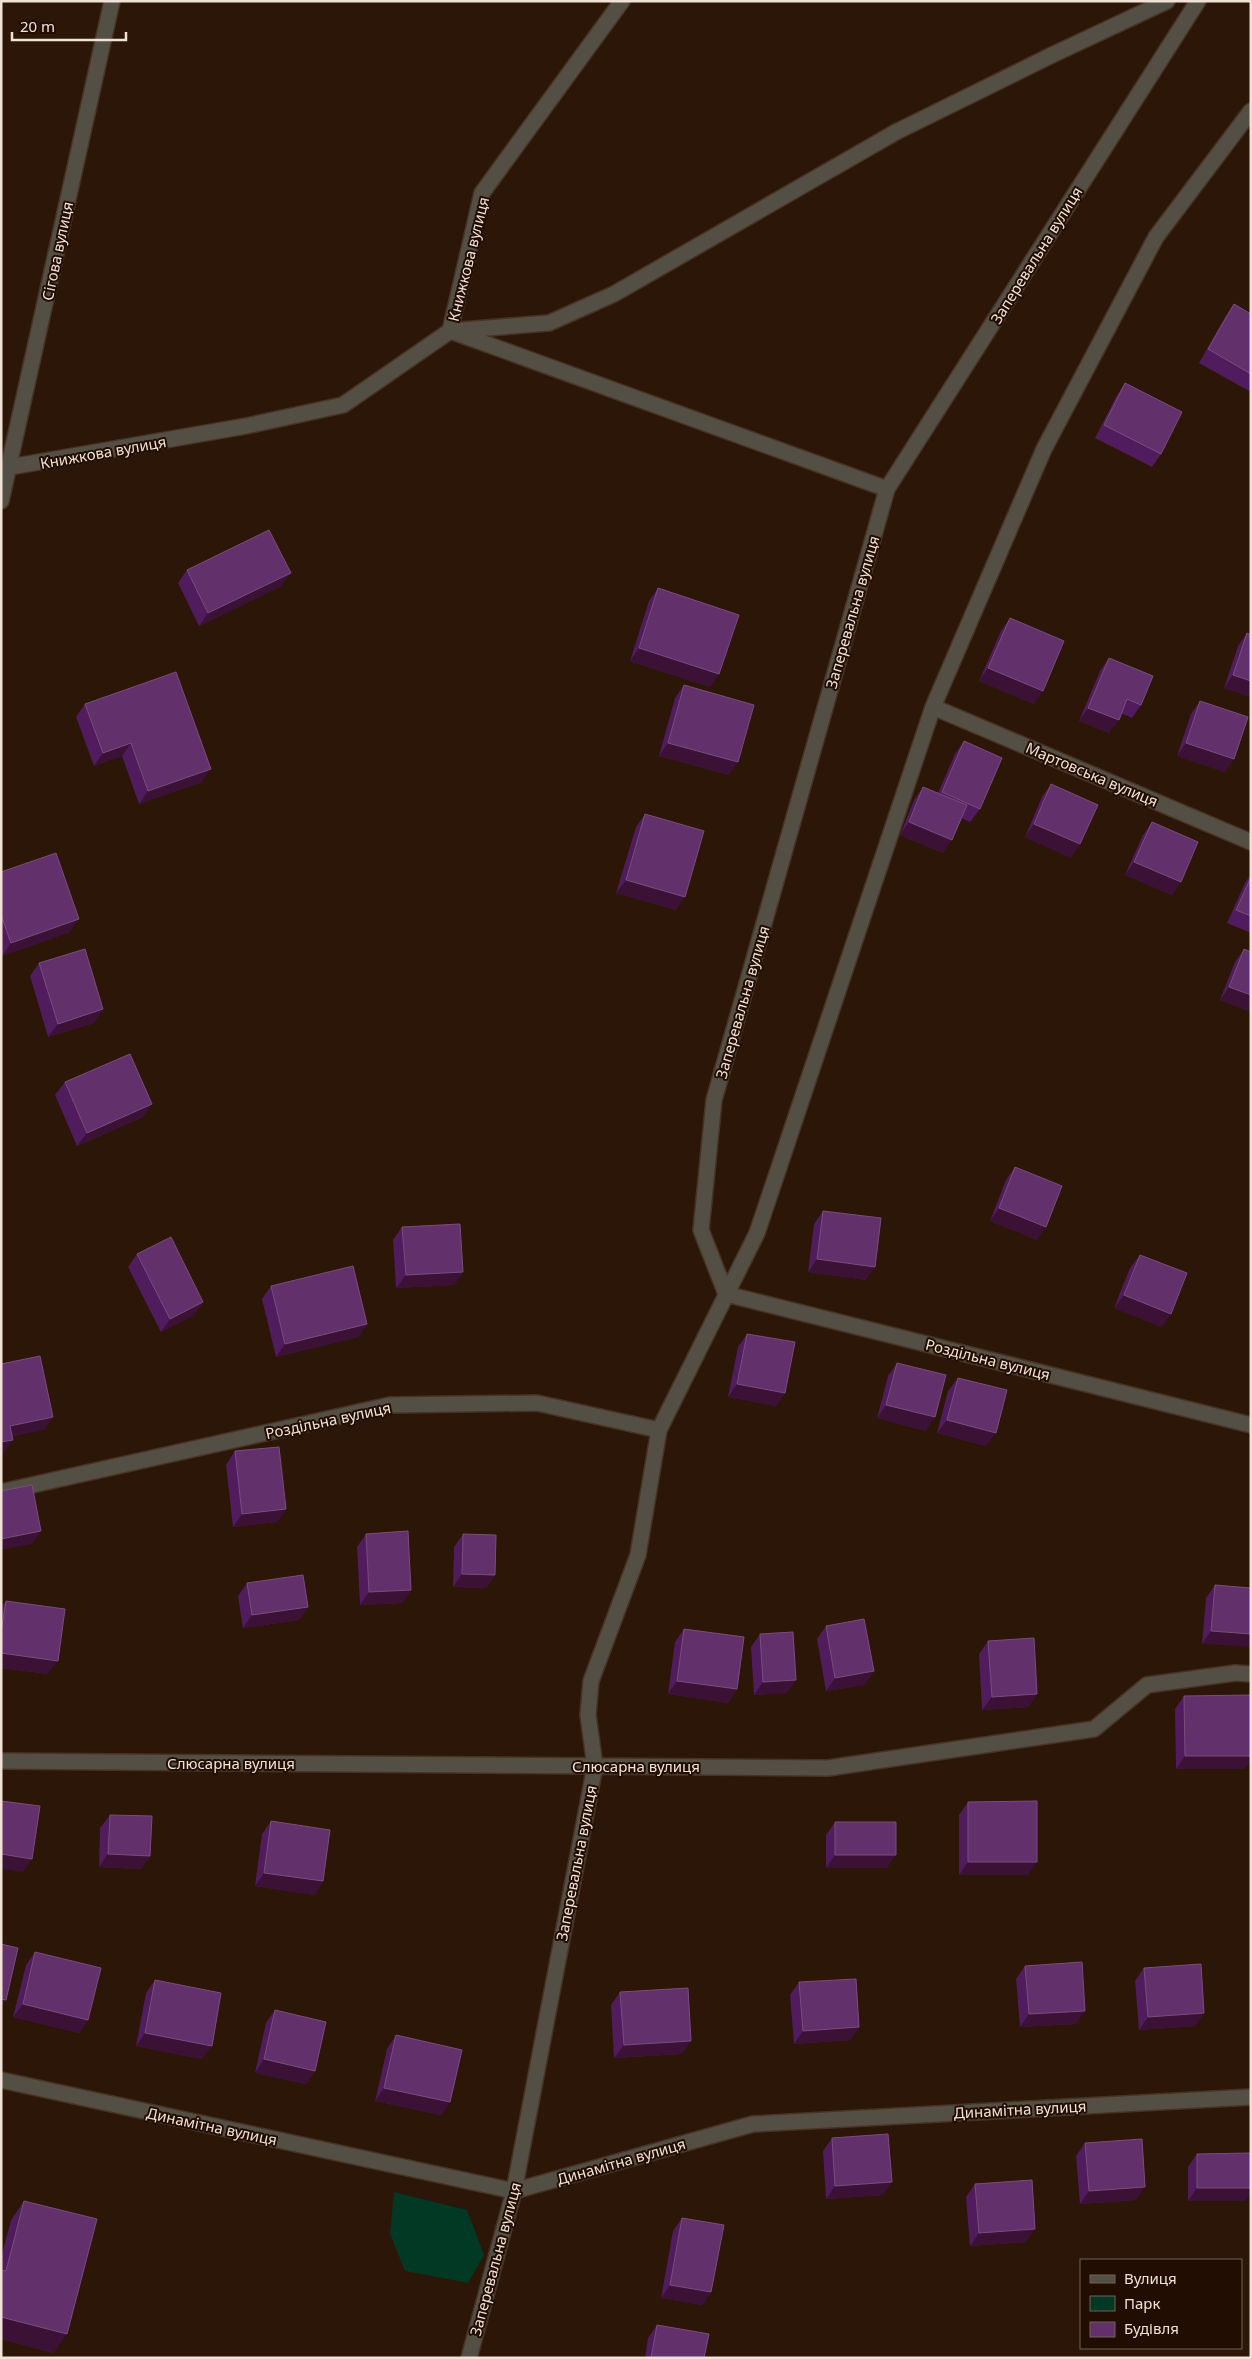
<svg xmlns="http://www.w3.org/2000/svg" width="1252" height="2359" font-family="'Noto Sans',sans-serif">
<rect width="100%" height="100%" fill="#2b1607"/>
<path fill="#013924" d="M 394,2192 L 467,2210 L 484,2255 L 468,2283 L 405,2271 L 390,2234 Z"/>
<g fill="none" stroke-linecap="round" stroke-linejoin="round">
<g stroke="#473324" stroke-width="18">
<path id="minor" d="M 1198,1 L 887,489 L 714,1100 L 701,1230 L 726,1294 L 1251,1425
M 450,331 L 549,323 L 614,294 L 896,132 L 1052,55 L 1167,1
M 456,333 L 887,489
M 10,467 L 246,426 L 343,405 L 450,331 L 482,193 L 622,1
M 1,501 L 112,1
M 933,707 L 1251,842
M 1,1492 L 390,1405 L 537,1403 L 659,1430
M 1,1761 L 828,1768 L 1094,1729 L 1147,1685 L 1235,1673 L 1251,1674
M 1,2080 L 514,2191 L 753,2124 L 1251,2097
M 469,2358 L 514,2191 L 595,1766 L 588,1715 L 591,1681 L 638,1555 L 659,1430 L 757,1233 L 933,707 L 1044,449 L 1156,237 L 1251,111"/>
</g>
<use href="#minor" stroke="#544f44" stroke-width="15"/>
</g>
<path fill="#511c5e" d="M 1234,304 L 1251,314 L 1251,389 L 1249,391 L 1199,363 L 1225,317 Z
M 1125,383 L 1161,454 L 1152,467 L 1095,438 L 1116,397 Z
M 187,570 L 281,586 L 199,626 L 178,583 Z
M 658,588 L 719,674 L 710,687 L 630,661 L 649,601 Z
M 1010,618 L 1034,704 L 979,681 L 1001,631 Z
M 1247,633 L 1251,635 L 1251,697 L 1224,688 L 1238,646 Z
M 1109,658 L 1141,705 L 1132,718 L 1121,713 L 1109,733 L 1079,721 L 1100,671 Z
M 684,685 L 729,775 L 659,756 L 675,698 Z
M 1200,701 L 1225,772 L 1177,756 L 1191,714 Z
M 85,704 L 202,782 L 139,804 L 122,756 L 94,766 L 76,717 Z
M 964,741 L 980,809 L 970,822 L 961,818 L 943,853 L 900,835 L 914,800 L 923,787 L 938,793 L 955,754 Z
M 1051,784 L 1071,858 L 1025,837 L 1042,797 Z
M 645,814 L 676,910 L 616,893 L 636,827 Z
M 1152,822 L 1181,882 L 1172,895 L 1125,875 L 1143,835 Z
M 1,872 L 70,932 L 2,956 L 1,954 Z
M 1251,874 L 1251,933 L 1227,923 L 1245,883 Z
M 1244,949 L 1251,1012 L 1220,1000 L 1235,962 Z
M 39,963 L 103,1009 L 94,1023 L 48,1037 L 30,976 Z
M 65,1082 L 143,1117 L 77,1146 L 55,1095 Z
M 1015,1167 L 1037,1240 L 990,1221 L 1006,1180 Z
M 823,1211 L 866,1280 L 808,1272 L 814,1224 Z
M 402,1227 L 463,1272 L 454,1285 L 396,1288 L 393,1240 Z
M 137,1254 L 203,1302 L 194,1315 L 161,1332 L 128,1267 Z
M 1140,1255 L 1162,1327 L 1114,1308 L 1130,1268 Z
M 271,1286 L 367,1324 L 358,1337 L 276,1357 L 262,1299 Z
M 747,1334 L 785,1393 L 776,1406 L 728,1397 L 738,1347 Z
M 897,1363 L 926,1431 L 877,1418 L 888,1376 Z
M 958,1378 L 986,1446 L 937,1433 L 948,1391 Z
M 235,1451 L 286,1509 L 277,1522 L 233,1527 L 226,1465 Z
M 366,1534 L 411,1590 L 402,1603 L 360,1605 L 357,1547 Z
M 463,1534 L 495,1575 L 486,1588 L 453,1587 L 454,1547 Z
M 247,1583 L 308,1607 L 299,1620 L 243,1628 L 238,1596 Z
M 1215,1585 L 1251,1588 L 1202,1644 L 1206,1598 Z
M 6,1601 L 48,1674 L 1,1668 L 1,1607 Z
M 826,1626 L 874,1671 L 864,1685 L 826,1691 L 817,1639 Z
M 684,1629 L 737,1689 L 728,1703 L 668,1694 L 675,1642 Z
M 760,1634 L 787,1693 L 754,1695 L 751,1647 Z
M 988,1641 L 1037,1694 L 1028,1707 L 982,1710 L 979,1654 Z
M 1184,1696 L 1245,1769 L 1176,1769 L 1175,1709 Z
M 968,1802 L 1028,1875 L 959,1875 L 959,1815 Z
M 110,1815 L 150,1856 L 141,1869 L 99,1867 L 100,1828 Z
M 271,1821 L 323,1881 L 314,1895 L 255,1886 L 262,1834 Z
M 835,1822 L 887,1868 L 826,1868 L 826,1835 Z
M 35,1952 L 88,2020 L 79,2033 L 13,2017 L 26,1965 Z
M 1025,1966 L 1076,2024 L 1020,2027 L 1016,1979 Z
M 1144,1968 L 1204,2013 L 1195,2026 L 1139,2030 L 1135,1981 Z
M 155,1980 L 202,2059 L 136,2046 L 146,1993 Z
M 799,1982 L 859,2027 L 850,2040 L 794,2044 L 790,1995 Z
M 620,1992 L 682,2054 L 614,2058 L 611,2005 Z
M 275,2010 L 315,2071 L 306,2084 L 255,2073 L 266,2023 Z
M 396,2035 L 450,2102 L 441,2115 L 375,2101 L 387,2049 Z
M 832,2138 L 883,2195 L 826,2199 L 823,2151 Z
M 1085,2143 L 1136,2200 L 1080,2204 L 1076,2156 Z
M 1197,2154 L 1251,2188 L 1251,2193 L 1245,2201 L 1188,2201 L 1188,2167 Z
M 975,2184 L 1026,2242 L 970,2246 L 966,2197 Z
M 24,2201 L 54,2353 L 1,2339 L 1,2258 L 11,2220 Z
M 682,2218 L 711,2292 L 702,2305 L 661,2298 L 673,2231 Z
M 657,2325 L 704,2358 L 645,2358 L 648,2338 Z"/>
<path fill="#3b1136" d="M 291,573 L 281,586 L 199,626 L 208,613 Z
M 639,648 L 719,674 L 710,687 L 630,661 Z
M 988,668 L 1043,691 L 1034,704 L 979,681 Z
M 1233,675 L 1251,681 L 1251,697 L 1224,688 Z
M 1088,708 L 1119,720 L 1109,733 L 1079,721 Z
M 131,743 L 122,756 L 94,766 L 103,753 Z
M 668,743 L 738,762 L 729,775 L 659,756 Z
M 1186,743 L 1234,759 L 1225,772 L 1177,756 Z
M 211,769 L 202,782 L 139,804 L 148,791 Z
M 909,822 L 952,840 L 943,853 L 900,835 Z
M 1034,824 L 1080,844 L 1071,858 L 1025,837 Z
M 1134,862 L 1181,882 L 1172,895 L 1125,875 Z
M 626,880 L 685,897 L 676,910 L 616,893 Z
M 79,919 L 70,932 L 2,956 L 11,943 Z
M 1229,987 L 1251,995 L 1251,1012 L 1220,1000 Z
M 103,1009 L 94,1023 L 48,1037 L 58,1024 Z
M 152,1104 L 143,1117 L 77,1146 L 87,1133 Z
M 999,1208 L 1046,1227 L 1037,1240 L 990,1221 Z
M 817,1259 L 875,1267 L 866,1280 L 808,1272 Z
M 463,1272 L 454,1285 L 396,1288 L 406,1275 Z
M 1124,1295 L 1171,1314 L 1162,1327 L 1114,1308 Z
M 203,1302 L 194,1315 L 161,1332 L 170,1319 Z
M 367,1324 L 358,1337 L 276,1357 L 285,1344 Z
M 737,1384 L 785,1393 L 776,1406 L 728,1397 Z
M 886,1405 L 935,1417 L 926,1431 L 877,1418 Z
M 53,1417 L 44,1430 L 1,1439 L 10,1426 Z
M 947,1420 L 996,1433 L 986,1446 L 937,1433 Z
M 13,1440 L 4,1453 L 1,1453 L 1,1442 Z
M 286,1509 L 277,1522 L 233,1527 L 242,1514 Z
M 41,1531 L 32,1544 L 1,1550 L 1,1539 Z
M 462,1574 L 495,1575 L 486,1588 L 453,1587 Z
M 411,1590 L 402,1603 L 360,1605 L 369,1592 Z
M 308,1607 L 299,1620 L 243,1628 L 252,1615 Z
M 1211,1631 L 1251,1634 L 1251,1647 L 1202,1644 Z
M 1,1653 L 58,1661 L 48,1674 L 1,1668 Z
M 874,1671 L 864,1685 L 826,1691 L 835,1678 Z
M 796,1680 L 787,1693 L 754,1695 L 763,1682 Z
M 677,1681 L 737,1689 L 728,1703 L 668,1694 Z
M 1037,1694 L 1028,1707 L 982,1710 L 992,1697 Z
M 1185,1756 L 1251,1756 L 1251,1761 L 1245,1769 L 1176,1769 Z
M 1,1854 L 32,1859 L 23,1872 L 1,1869 Z
M 108,1854 L 150,1856 L 141,1869 L 99,1867 Z
M 835,1855 L 896,1855 L 887,1868 L 826,1868 Z
M 968,1862 L 1037,1862 L 1028,1875 L 959,1875 Z
M 264,1873 L 323,1881 L 314,1895 L 255,1886 Z
M 1,1999 L 6,2000 L 1,2007 Z
M 23,2004 L 88,2020 L 79,2033 L 13,2017 Z
M 1085,2011 L 1076,2024 L 1020,2027 L 1029,2014 Z
M 1204,2013 L 1195,2026 L 1139,2030 L 1148,2017 Z
M 859,2027 L 850,2040 L 794,2044 L 803,2031 Z
M 145,2033 L 212,2046 L 202,2059 L 136,2046 Z
M 691,2041 L 682,2054 L 614,2058 L 624,2045 Z
M 264,2059 L 315,2071 L 306,2084 L 255,2073 Z
M 384,2088 L 450,2102 L 441,2115 L 375,2101 Z
M 892,2182 L 883,2195 L 826,2199 L 835,2186 Z
M 1145,2187 L 1136,2200 L 1080,2204 L 1089,2191 Z
M 1197,2188 L 1251,2188 L 1251,2193 L 1245,2201 L 1188,2201 Z
M 1035,2229 L 1026,2242 L 970,2246 L 979,2233 Z
M 670,2285 L 711,2292 L 702,2305 L 661,2298 Z
M 1,2317 L 67,2334 L 54,2353 L 1,2339 Z"/>
<path fill="#62316b" stroke="#794d7c" d="M 1234,304 L 1251,314 L 1251,374 L 1208,349 Z
M 1125,383 L 1182,412 L 1161,454 L 1104,425 Z
M 269,530 L 291,573 L 208,613 L 187,570 Z
M 658,588 L 739,615 L 719,674 L 639,648 Z
M 1010,618 L 1064,641 L 1043,691 L 988,668 Z
M 1247,633 L 1251,635 L 1251,681 L 1233,675 Z
M 1109,658 L 1153,676 L 1141,705 L 1127,699 L 1119,720 L 1088,708 Z
M 176,672 L 211,769 L 148,791 L 131,743 L 103,753 L 85,704 Z
M 684,685 L 754,705 L 738,762 L 668,743 Z
M 1200,701 L 1248,717 L 1234,759 L 1186,743 Z
M 964,741 L 1002,758 L 980,809 L 942,792 Z
M 1051,784 L 1098,805 L 1080,844 L 1034,824 Z
M 923,787 L 967,805 L 952,840 L 909,822 Z
M 645,814 L 704,831 L 685,897 L 626,880 Z
M 1152,822 L 1198,842 L 1181,882 L 1134,862 Z
M 56,853 L 79,919 L 11,943 L 1,915 L 1,872 Z
M 1251,877 L 1251,916 L 1236,910 Z
M 85,949 L 103,1009 L 58,1024 L 39,963 Z
M 1244,949 L 1251,952 L 1251,995 L 1229,987 Z
M 130,1054 L 152,1104 L 87,1133 L 65,1082 Z
M 1015,1167 L 1062,1186 L 1046,1227 L 999,1208 Z
M 823,1211 L 881,1218 L 875,1267 L 817,1259 Z
M 460,1224 L 463,1272 L 406,1275 L 402,1227 Z
M 171,1237 L 203,1302 L 170,1319 L 137,1254 Z
M 1140,1255 L 1187,1273 L 1171,1314 L 1124,1295 Z
M 353,1266 L 367,1324 L 285,1344 L 271,1286 Z
M 747,1334 L 795,1342 L 785,1393 L 737,1384 Z
M 40,1356 L 53,1417 L 10,1426 L 13,1440 L 1,1442 L 1,1364 Z
M 897,1363 L 946,1375 L 935,1417 L 886,1405 Z
M 958,1378 L 1007,1390 L 996,1433 L 947,1420 Z
M 279,1447 L 286,1509 L 242,1514 L 235,1451 Z
M 32,1485 L 41,1531 L 1,1539 L 1,1491 Z
M 408,1531 L 411,1590 L 369,1592 L 366,1534 Z
M 463,1534 L 496,1535 L 495,1575 L 462,1574 Z
M 303,1575 L 308,1607 L 252,1615 L 247,1583 Z
M 1215,1585 L 1251,1588 L 1251,1634 L 1211,1631 Z
M 6,1601 L 65,1609 L 58,1661 L 1,1653 L 1,1633 Z
M 864,1619 L 874,1671 L 835,1678 L 826,1626 Z
M 684,1629 L 744,1637 L 737,1689 L 677,1681 Z
M 793,1632 L 796,1680 L 763,1682 L 760,1634 Z
M 1034,1638 L 1037,1694 L 992,1697 L 988,1641 Z
M 1251,1695 L 1251,1756 L 1185,1756 L 1184,1696 Z
M 1,1801 L 40,1806 L 32,1859 L 1,1854 Z
M 1037,1801 L 1037,1862 L 968,1862 L 968,1802 Z
M 110,1815 L 152,1816 L 150,1856 L 108,1854 Z
M 271,1821 L 330,1830 L 323,1881 L 264,1873 Z
M 835,1822 L 896,1822 L 896,1855 L 835,1855 Z
M 1,1944 L 18,1948 L 6,2000 L 1,1999 Z
M 35,1952 L 101,1968 L 88,2020 L 23,2004 Z
M 1082,1962 L 1085,2011 L 1029,2014 L 1025,1966 Z
M 1201,1964 L 1204,2013 L 1148,2017 L 1144,1968 Z
M 856,1979 L 859,2027 L 803,2031 L 799,1982 Z
M 155,1980 L 221,1993 L 212,2046 L 145,2033 Z
M 688,1988 L 691,2041 L 624,2045 L 620,1992 Z
M 275,2010 L 326,2022 L 315,2071 L 264,2059 Z
M 396,2035 L 462,2050 L 450,2102 L 384,2088 Z
M 888,2134 L 892,2182 L 835,2186 L 832,2138 Z
M 1142,2139 L 1145,2187 L 1089,2191 L 1085,2143 Z
M 1251,2153 L 1251,2188 L 1197,2188 L 1197,2154 Z
M 1032,2180 L 1035,2229 L 979,2233 L 975,2184 Z
M 24,2201 L 97,2219 L 67,2334 L 1,2317 L 1,2270 L 6,2271 Z
M 682,2218 L 724,2225 L 711,2292 L 670,2285 Z
M 657,2325 L 709,2334 L 704,2358 L 651,2358 Z"/>
<g text-anchor="middle" dominant-baseline="central" stroke-width="4" stroke-linejoin="round" paint-order="stroke">
<g font-size="15" fill="#f1e2d8" stroke="#210d01">
<text transform="translate(57 251) rotate(-78)">Сігова вулиця</text>
<text transform="translate(1036 255) rotate(-58)">Заперевальна вулиця</text>
<text transform="translate(468 259) rotate(-76)">Книжкова вулиця</text>
<text transform="translate(103 452) rotate(-10)">Книжкова вулиця</text>
<text transform="translate(852 612) rotate(-74)">Заперевальна вулиця</text>
<text transform="translate(1092 774) rotate(23)">Мартовська вулиця</text>
<text transform="translate(742 1002) rotate(-74)">Заперевальна вулиця</text>
<text transform="translate(988 1359) rotate(14)">Роздільна вулиця</text>
<text transform="translate(328 1420) rotate(-12)">Роздільна вулиця</text>
<text x="231" y="1763">Слюсарна вулиця</text>
<text x="636" y="1766">Слюсарна вулиця</text>
<text transform="translate(576 1863) rotate(-79)">Заперевальна вулиця</text>
<text transform="translate(1020 2109) rotate(-3)">Динамітна вулиця</text>
<text transform="translate(212 2126) rotate(12)">Динамітна вулиця</text>
<text transform="translate(621 2161) rotate(-16)">Динамітна вулиця</text>
<text transform="translate(495 2259) rotate(-75)">Заперевальна вулиця</text>
</g>
</g>
<rect width="1252" height="2359" fill="none" stroke="#f1e2d8" stroke-width="5"/>
<rect x="1080" y="2259" width="162" height="90" fill="#210d01" stroke="#746257"/>
<rect x="1090" y="2275" width="25" height="8" fill="#544f44" stroke="#746257"/>
<text x="1124" y="2284" font-size="15" fill="#f1e2d8">Вулиця</text>
<rect x="1090" y="2296" width="25" height="15" fill="#013924" stroke="#746257"/>
<text x="1124" y="2309" font-size="15" fill="#f1e2d8">Парк</text>
<rect x="1090" y="2322" width="25" height="15" fill="#62316b" stroke="#746257"/>
<text x="1124" y="2334" font-size="15" fill="#f1e2d8">Будівля</text>
<path d="M12 32v8h114v-8" fill="none" stroke="#f1e2d8" stroke-width="2.5"/>
<text x="20" y="32" font-size="15" fill="#f1e2d8" stroke="#210d01" stroke-width="4" paint-order="stroke">20 m</text>
</svg>
